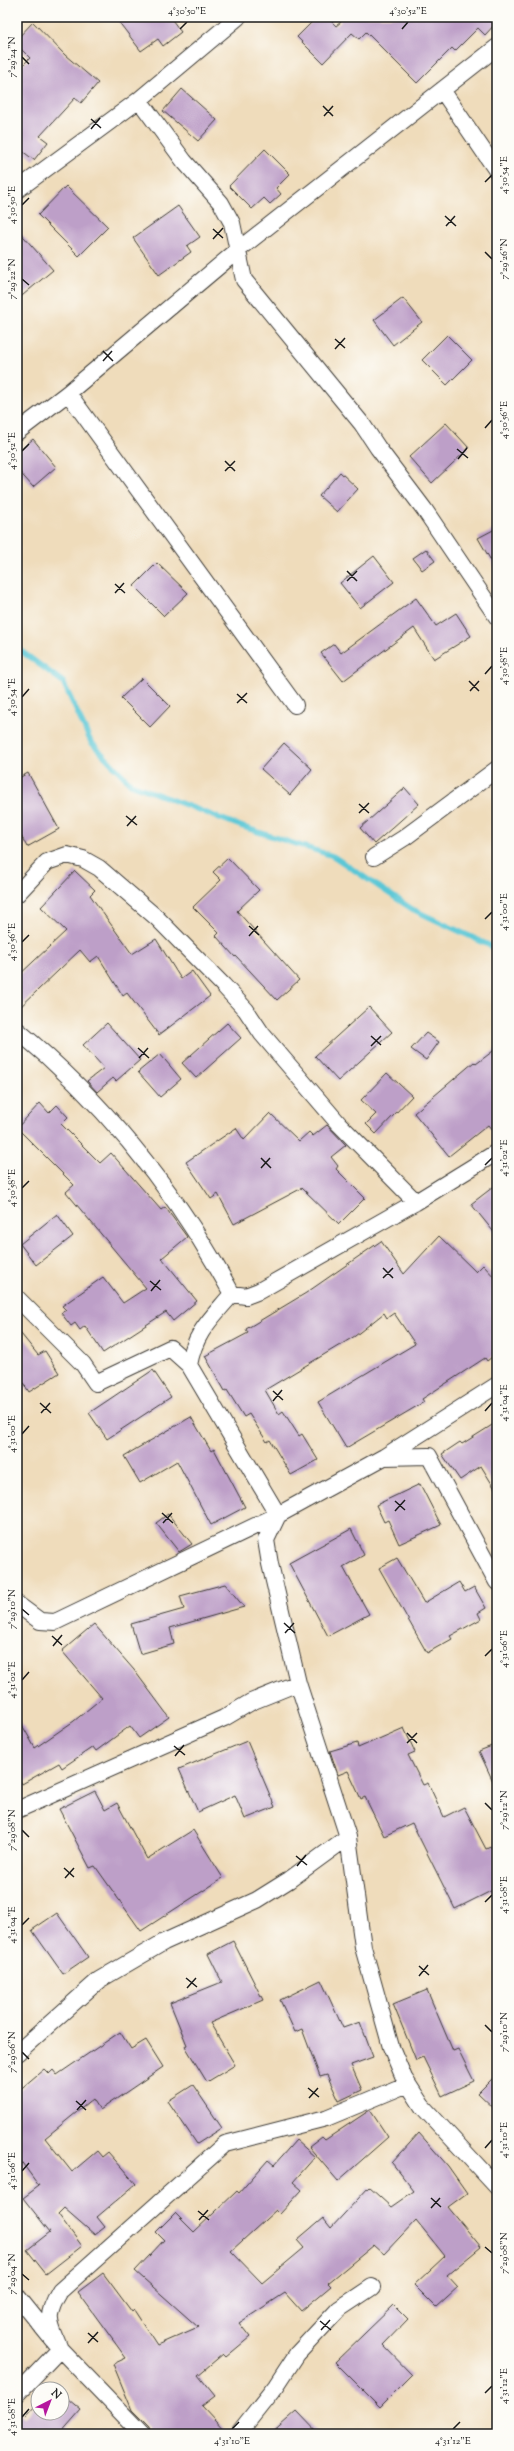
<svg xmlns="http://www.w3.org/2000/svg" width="514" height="2451" font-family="'Sorts Mill Goudy',serif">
<rect width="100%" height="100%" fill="#fdfcf7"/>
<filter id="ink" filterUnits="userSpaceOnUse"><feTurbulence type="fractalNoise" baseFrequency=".025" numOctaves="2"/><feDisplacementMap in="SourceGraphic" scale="8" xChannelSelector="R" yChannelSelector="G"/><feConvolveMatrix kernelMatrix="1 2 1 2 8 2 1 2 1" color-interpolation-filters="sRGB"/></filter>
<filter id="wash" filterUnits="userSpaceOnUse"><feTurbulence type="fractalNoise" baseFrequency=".012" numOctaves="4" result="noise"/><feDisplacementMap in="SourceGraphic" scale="16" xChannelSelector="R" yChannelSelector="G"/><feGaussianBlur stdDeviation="0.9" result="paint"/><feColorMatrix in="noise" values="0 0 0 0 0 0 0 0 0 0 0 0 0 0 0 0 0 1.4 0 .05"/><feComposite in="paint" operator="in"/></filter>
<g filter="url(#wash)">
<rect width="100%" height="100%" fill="#efdcbb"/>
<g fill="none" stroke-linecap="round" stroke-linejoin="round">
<path stroke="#5cc7d6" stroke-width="5.5" d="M 17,648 L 63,682 L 91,742 L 131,784 L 243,827 L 333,856 L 412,909 L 497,949"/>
</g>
<g id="blocks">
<path fill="#bd9fc8" d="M 115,17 L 170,17 L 181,32 L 163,46 L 158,39 L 141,51 Z
M 317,17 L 327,17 L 336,26 L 341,22 L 337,17 L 497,17 L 497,22 L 485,35 L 478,28 L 455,51 L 452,48 L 417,83 L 366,32 L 359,39 L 352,33 L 323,63 L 297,37 Z
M 33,22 L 65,55 L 98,83 L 81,103 L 75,98 L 40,136 L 48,142 L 34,160 L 17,147 L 17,71 L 30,58 L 17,45 L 17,39 Z
M 182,89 L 217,120 L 198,141 L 163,111 Z
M 265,149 L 290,174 L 276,188 L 281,194 L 270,204 L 264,198 L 252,209 L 229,186 Z
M 66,186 L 108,227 L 79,256 L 38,215 Z
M 178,206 L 200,237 L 187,246 L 191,252 L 159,275 L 133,238 Z
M 17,229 L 53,270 L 17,300 Z
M 403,298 L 422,322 L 393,345 L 374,320 Z
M 447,335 L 472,360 L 447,385 L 422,360 Z
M 446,423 L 469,448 L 432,483 L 409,457 Z
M 33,439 L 56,467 L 33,487 L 17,469 L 17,453 Z
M 340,472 L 358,489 L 337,512 L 319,496 Z
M 497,528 L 497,571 L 478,538 Z
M 426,549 L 435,561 L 422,570 L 413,558 Z
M 374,556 L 394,582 L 360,608 L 340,583 Z
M 157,563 L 188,593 L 164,616 L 134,586 Z
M 416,598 L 436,626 L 456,613 L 471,636 L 434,659 L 414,628 L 343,681 L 321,653 L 334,644 L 341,653 Z
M 142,678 L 170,706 L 150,727 L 121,698 Z
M 284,743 L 312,769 L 290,795 L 261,769 Z
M 28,773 L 59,829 L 27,847 L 17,828 L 17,779 Z
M 405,788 L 419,804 L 374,844 L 360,828 Z
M 228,858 L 259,890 L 237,911 L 299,980 L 277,1000 L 236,956 L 235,957 L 216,936 L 219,933 L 193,907 L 221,880 L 213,872 Z
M 75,871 L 95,890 L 90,895 L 132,954 L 156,939 L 181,979 L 192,971 L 210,996 L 159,1035 L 127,993 L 123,996 L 98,956 L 90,962 L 80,950 L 17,1010 L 17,977 L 66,931 L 41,907 Z
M 369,1007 L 392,1032 L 338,1081 L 315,1056 Z
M 107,1023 L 140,1060 L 116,1081 L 113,1078 L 97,1092 L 87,1081 L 104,1068 L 83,1045 Z
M 227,1023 L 241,1038 L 196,1078 L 182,1063 Z
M 426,1033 L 439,1042 L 426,1060 L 411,1049 Z
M 497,1048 L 497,1136 L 488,1125 L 449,1156 L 414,1113 L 474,1062 L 476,1064 Z
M 160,1054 L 181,1079 L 160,1097 L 138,1072 Z
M 387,1073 L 412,1096 L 376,1134 L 366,1124 L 376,1114 L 361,1100 Z
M 40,1103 L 49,1113 L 57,1105 L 68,1117 L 61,1124 L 100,1163 L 111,1153 L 161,1210 L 165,1207 L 187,1237 L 162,1258 L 197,1301 L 173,1321 L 166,1312 L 103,1353 L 85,1326 L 80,1330 L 75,1323 L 71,1326 L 61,1313 L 66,1310 L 62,1306 L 103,1277 L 123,1303 L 146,1288 L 66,1192 L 74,1185 L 17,1128 Z
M 270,1113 L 299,1141 L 309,1132 L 313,1136 L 327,1125 L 346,1145 L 331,1157 L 338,1166 L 336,1169 L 365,1198 L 339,1224 L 302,1188 L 234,1224 L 218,1194 L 211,1199 L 186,1162 L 236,1128 L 244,1140 Z
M 497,1184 L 497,1236 L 471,1204 Z
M 57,1214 L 73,1236 L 36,1265 L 20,1244 Z
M 439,1236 L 476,1272 L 483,1265 L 497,1280 L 497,1353 L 487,1361 L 485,1358 L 422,1399 L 424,1402 L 346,1448 L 318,1402 L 415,1344 L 394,1313 L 387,1318 L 384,1313 L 355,1336 L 265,1390 L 279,1414 L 283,1411 L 299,1436 L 302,1434 L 318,1460 L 291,1475 L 270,1440 L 267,1442 L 249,1414 L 244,1417 L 227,1390 L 225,1391 L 205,1356 L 248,1333 L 246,1329 L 306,1293 L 381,1241 L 404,1274 Z
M 17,1329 L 38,1355 L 45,1351 L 59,1373 L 29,1392 L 17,1373 Z
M 153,1370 L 171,1397 L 107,1439 L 89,1413 Z
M 191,1417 L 211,1451 L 214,1449 L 245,1507 L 211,1525 L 177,1461 L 140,1483 L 124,1456 Z
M 497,1422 L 497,1492 L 481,1466 L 460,1480 L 442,1454 L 460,1442 L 462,1444 Z
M 420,1484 L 441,1525 L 399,1544 L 388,1520 L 384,1522 L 376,1505 Z
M 168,1514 L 192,1544 L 179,1552 L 156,1523 Z
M 351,1529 L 364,1555 L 343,1567 L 369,1614 L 328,1636 L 289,1563 Z
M 397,1558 L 424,1603 L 459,1582 L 465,1592 L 474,1587 L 486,1608 L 478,1613 L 481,1619 L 450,1636 L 452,1639 L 427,1653 L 379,1568 Z
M 225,1584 L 244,1607 L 170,1628 L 174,1644 L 140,1654 L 131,1624 L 184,1609 L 180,1596 Z
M 94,1624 L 134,1670 L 169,1717 L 139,1738 L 130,1726 L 96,1751 L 93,1747 L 62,1768 L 59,1763 L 22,1784 L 17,1775 L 17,1716 L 35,1748 L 74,1721 L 102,1698 L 62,1651 Z
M 404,1728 L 415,1752 L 408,1755 L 423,1785 L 428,1783 L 444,1817 L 464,1807 L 486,1849 L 497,1844 L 497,1888 L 455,1909 L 412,1823 L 384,1836 L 365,1797 L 361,1799 L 348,1771 L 338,1775 L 330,1751 L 357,1743 L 358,1748 Z
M 247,1741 L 275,1807 L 245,1819 L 235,1795 L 198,1812 L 179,1769 Z
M 497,1744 L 497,1790 L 479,1751 Z
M 95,1791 L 105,1810 L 117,1803 L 147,1859 L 193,1830 L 223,1878 L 141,1931 L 95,1866 L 90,1868 L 59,1809 Z
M 57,1913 L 88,1957 L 63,1974 L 32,1930 Z
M 233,1941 L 263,2000 L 210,2023 L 235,2065 L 207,2082 L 185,2046 L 187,2045 L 170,2003 L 222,1982 L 208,1954 Z
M 321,1980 L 343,2028 L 360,2022 L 373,2057 L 351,2065 L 362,2090 L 339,2101 L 327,2075 L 320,2077 L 302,2029 L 295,2032 L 280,2000 Z
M 427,1990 L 453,2051 L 458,2049 L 474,2081 L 442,2096 L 423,2057 L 416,2060 L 393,2004 Z
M 120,2032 L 131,2049 L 146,2040 L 163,2067 L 100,2110 L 93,2099 L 45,2138 L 72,2172 L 97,2151 L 102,2157 L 108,2152 L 136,2184 L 97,2217 L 105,2227 L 95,2235 L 64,2208 L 58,2214 L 82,2246 L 46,2274 L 27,2250 L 50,2232 L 23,2198 L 39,2186 L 17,2156 L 17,2092 L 44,2069 L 49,2074 L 53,2070 L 57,2075 Z
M 497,2074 L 497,2111 L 478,2093 Z
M 193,2085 L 222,2128 L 197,2144 L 168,2101 Z
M 370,2110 L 388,2137 L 338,2181 L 309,2147 L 322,2137 L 325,2140 Z
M 419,2133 L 448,2166 L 467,2193 L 448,2207 L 481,2247 L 447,2275 L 458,2287 L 436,2307 L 414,2285 L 445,2256 L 416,2220 L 384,2254 L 374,2245 L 328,2283 L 331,2286 L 301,2311 L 285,2293 L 239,2323 L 250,2337 L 226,2357 L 223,2354 L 198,2375 L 215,2396 L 202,2406 L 228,2434 L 151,2434 L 149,2427 L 132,2410 L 113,2364 L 126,2358 L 78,2292 L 103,2273 L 132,2312 L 134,2310 L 157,2345 L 198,2327 L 135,2271 L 164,2240 L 156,2232 L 175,2213 L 194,2232 L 237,2191 L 239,2193 L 268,2160 L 274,2165 L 296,2140 L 315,2157 L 293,2182 L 302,2190 L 280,2214 L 276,2210 L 231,2251 L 262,2283 L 304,2248 L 297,2240 L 323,2218 L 331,2228 L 369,2187 L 391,2207 L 414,2191 L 392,2163 Z
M 394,2305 L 408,2319 L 383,2345 L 412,2375 L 380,2407 L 335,2362 Z
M 62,2394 L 81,2410 L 60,2434 L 17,2434 L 17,2410 L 24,2417 L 38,2402 L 38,2413 L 62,2413 Z
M 297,2411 L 319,2434 L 271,2434 Z"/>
</g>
</g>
<g filter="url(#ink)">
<use href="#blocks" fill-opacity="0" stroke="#3c3934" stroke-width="1"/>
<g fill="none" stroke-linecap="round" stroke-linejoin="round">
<g stroke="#3c3934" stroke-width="18">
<path id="street" d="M 442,90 L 497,171
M 139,100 L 184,161 L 221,203 L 232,223 L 244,280 L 362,424 L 378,448 L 424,509 L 497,617
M 17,190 L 139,100 L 238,17
M 68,393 L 295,705
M 17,432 L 68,393 L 238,250 L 497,47
M 374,857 L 404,838 L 497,769
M 17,894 L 47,862 L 67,855 L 83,859 L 99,868 L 157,918 L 223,985 L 246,1010 L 262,1034 L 339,1124 L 416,1202
M 17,1030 C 105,1103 178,1194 232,1294 C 211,1319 195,1332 189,1365
M 232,1294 L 246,1296 L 259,1291 L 416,1202 L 497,1152
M 17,1298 L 83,1364 L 96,1383 L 170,1348 L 189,1365 L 278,1515 L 266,1540 L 270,1564 L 298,1683 L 348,1837 L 363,1947 L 391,2047 L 404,2078 L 422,2106 L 497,2187
M 384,1457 L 429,1456 L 497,1582
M 17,1604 L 40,1621 L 55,1622 L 278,1515 L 384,1457 L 497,1385
M 17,1810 L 224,1718 L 251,1702 L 298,1683
M 17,2053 L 99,1980 L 164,1942 L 257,1900 L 289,1880 L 348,1837
M 17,2296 L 60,2349 L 142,2434
M 17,2394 L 60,2349 C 49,2323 44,2317 60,2291 L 225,2144 L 326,2118 L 408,2084
M 238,2434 L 276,2386 L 297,2354 L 339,2309 L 372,2287"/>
</g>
<use href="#street" stroke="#fff" stroke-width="16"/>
</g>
</g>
<path fill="none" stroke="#1c1c1c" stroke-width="1.5" d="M 180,29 L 187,22M 402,29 L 408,22M 22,57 L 29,64M 323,106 L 333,116M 324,116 L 333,106M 91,119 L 101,128M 91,129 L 100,118M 485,182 L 492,175M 22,205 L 29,198M 445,216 L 456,226M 446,226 L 455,216M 213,229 L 223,238M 213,239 L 223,228M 485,252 L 492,259M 22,279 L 29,285M 335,339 L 345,348M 335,349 L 345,338M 103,351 L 113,361M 103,361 L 112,351M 485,428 L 492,420M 457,449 L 468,458M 22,451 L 29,444M 458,459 L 467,448M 225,461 L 235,471M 225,471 L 235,461M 347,571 L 357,581M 347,581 L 357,571M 115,584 L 125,593M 115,593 L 124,583M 485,674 L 492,666M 469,681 L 479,691M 470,691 L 479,681M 237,694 L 247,703M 22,697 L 29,689M 237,703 L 247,693M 359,804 L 369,813M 359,813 L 369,803M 126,816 L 137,825M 127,826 L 136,816M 485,919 L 492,912M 249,926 L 259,935M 249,936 L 258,926M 22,942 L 29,935M 371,1036 L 381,1045M 371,1046 L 381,1036M 138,1048 L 149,1058M 139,1058 L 148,1048M 261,1158 L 271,1168M 485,1165 L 492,1158M 261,1168 L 270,1158M 22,1188 L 29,1181M 383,1268 L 393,1278M 383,1278 L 393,1268M 150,1281 L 161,1290M 151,1291 L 160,1280M 273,1391 L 283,1400M 273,1401 L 282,1390M 40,1403 L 51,1413M 485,1411 L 492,1403M 41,1413 L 50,1403M 22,1434 L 29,1426M 395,1501 L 405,1510M 395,1511 L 405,1500M 162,1513 L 173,1523M 163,1523 L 172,1513M 22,1609 L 29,1615M 284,1623 L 295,1633M 285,1633 L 294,1623M 52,1636 L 62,1645M 53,1646 L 62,1635M 485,1656 L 492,1649M 22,1680 L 29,1672M 407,1733 L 417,1743M 407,1743 L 417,1733M 174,1746 L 185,1755M 175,1756 L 184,1745M 485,1803 L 492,1810M 22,1830 L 29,1837M 296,1856 L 307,1865M 297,1866 L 306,1855M 64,1868 L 74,1877M 65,1878 L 74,1868M 485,1902 L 492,1895M 22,1925 L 29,1918M 419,1966 L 429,1975M 419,1976 L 428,1965M 186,1978 L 197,1987M 187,1988 L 196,1978M 485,2025 L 492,2032M 22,2052 L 29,2059M 308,2088 L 319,2097M 309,2098 L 318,2088M 76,2101 L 86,2110M 77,2110 L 86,2100M 485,2148 L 492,2140M 22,2171 L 29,2163M 431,2198 L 441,2207M 431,2208 L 440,2198M 198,2211 L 209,2220M 199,2220 L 208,2210M 485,2247 L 492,2253M 22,2274 L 29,2280M 320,2321 L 331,2330M 321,2330 L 330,2320M 88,2333 L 98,2342M 88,2343 L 98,2332M 485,2393 L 492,2386M 22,2417 L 29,2409M 232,2429 L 239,2422M 453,2429 L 460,2422"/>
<rect width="514" height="2451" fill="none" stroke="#fdfcf7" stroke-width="44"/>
<g transform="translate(50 2401) rotate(42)"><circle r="19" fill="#fdfcf7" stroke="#a3a29f"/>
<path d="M0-3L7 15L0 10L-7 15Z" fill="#b5179e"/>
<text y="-6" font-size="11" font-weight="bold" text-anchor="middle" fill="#1c1c1c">N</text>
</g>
<rect x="22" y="22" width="470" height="2407" fill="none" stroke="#1c1c1c" stroke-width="1.5"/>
<g font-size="10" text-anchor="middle" fill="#1c1c1c">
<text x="187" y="14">4°30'50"E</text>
<text x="408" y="14">4°30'52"E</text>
<text transform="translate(11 57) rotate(-90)" y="4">7°29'24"N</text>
<text transform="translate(503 175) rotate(-90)" y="4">4°30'54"E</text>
<text transform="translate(11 205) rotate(-90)" y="4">4°30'50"E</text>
<text transform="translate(503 259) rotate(-90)" y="4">7°29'26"N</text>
<text transform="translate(11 279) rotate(-90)" y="4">7°29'22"N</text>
<text transform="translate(503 420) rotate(-90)" y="4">4°30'56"E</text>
<text transform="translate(11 451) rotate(-90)" y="4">4°30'52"E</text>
<text transform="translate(503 666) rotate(-90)" y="4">4°30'58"E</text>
<text transform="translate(11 697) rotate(-90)" y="4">4°30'54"E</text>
<text transform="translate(503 912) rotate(-90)" y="4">4°31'00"E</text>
<text transform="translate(11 942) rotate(-90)" y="4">4°30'56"E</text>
<text transform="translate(503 1158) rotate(-90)" y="4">4°31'02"E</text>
<text transform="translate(11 1188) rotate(-90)" y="4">4°30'58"E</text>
<text transform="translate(503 1403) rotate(-90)" y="4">4°31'04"E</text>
<text transform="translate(11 1434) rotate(-90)" y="4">4°31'00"E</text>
<text transform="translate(11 1609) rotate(-90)" y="4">7°29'10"N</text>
<text transform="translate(503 1649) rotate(-90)" y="4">4°31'06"E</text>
<text transform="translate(11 1680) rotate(-90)" y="4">4°31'02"E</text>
<text transform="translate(503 1810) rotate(-90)" y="4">7°29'12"N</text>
<text transform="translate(11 1830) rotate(-90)" y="4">7°29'08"N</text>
<text transform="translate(503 1895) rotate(-90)" y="4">4°31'08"E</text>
<text transform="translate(11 1925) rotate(-90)" y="4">4°31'04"E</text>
<text transform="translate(503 2032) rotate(-90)" y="4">7°29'10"N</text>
<text transform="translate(11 2052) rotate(-90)" y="4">7°29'06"N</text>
<text transform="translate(503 2140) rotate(-90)" y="4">4°31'10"E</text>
<text transform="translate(11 2171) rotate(-90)" y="4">4°31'06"E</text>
<text transform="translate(503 2253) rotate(-90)" y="4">7°29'08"N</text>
<text transform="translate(11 2274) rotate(-90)" y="4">7°29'04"N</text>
<text transform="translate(503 2386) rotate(-90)" y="4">4°31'12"E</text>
<text transform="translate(11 2417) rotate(-90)" y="4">4°31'08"E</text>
<text x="232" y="2444">4°31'10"E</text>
<text x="453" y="2444">4°31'12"E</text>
</g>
</svg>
